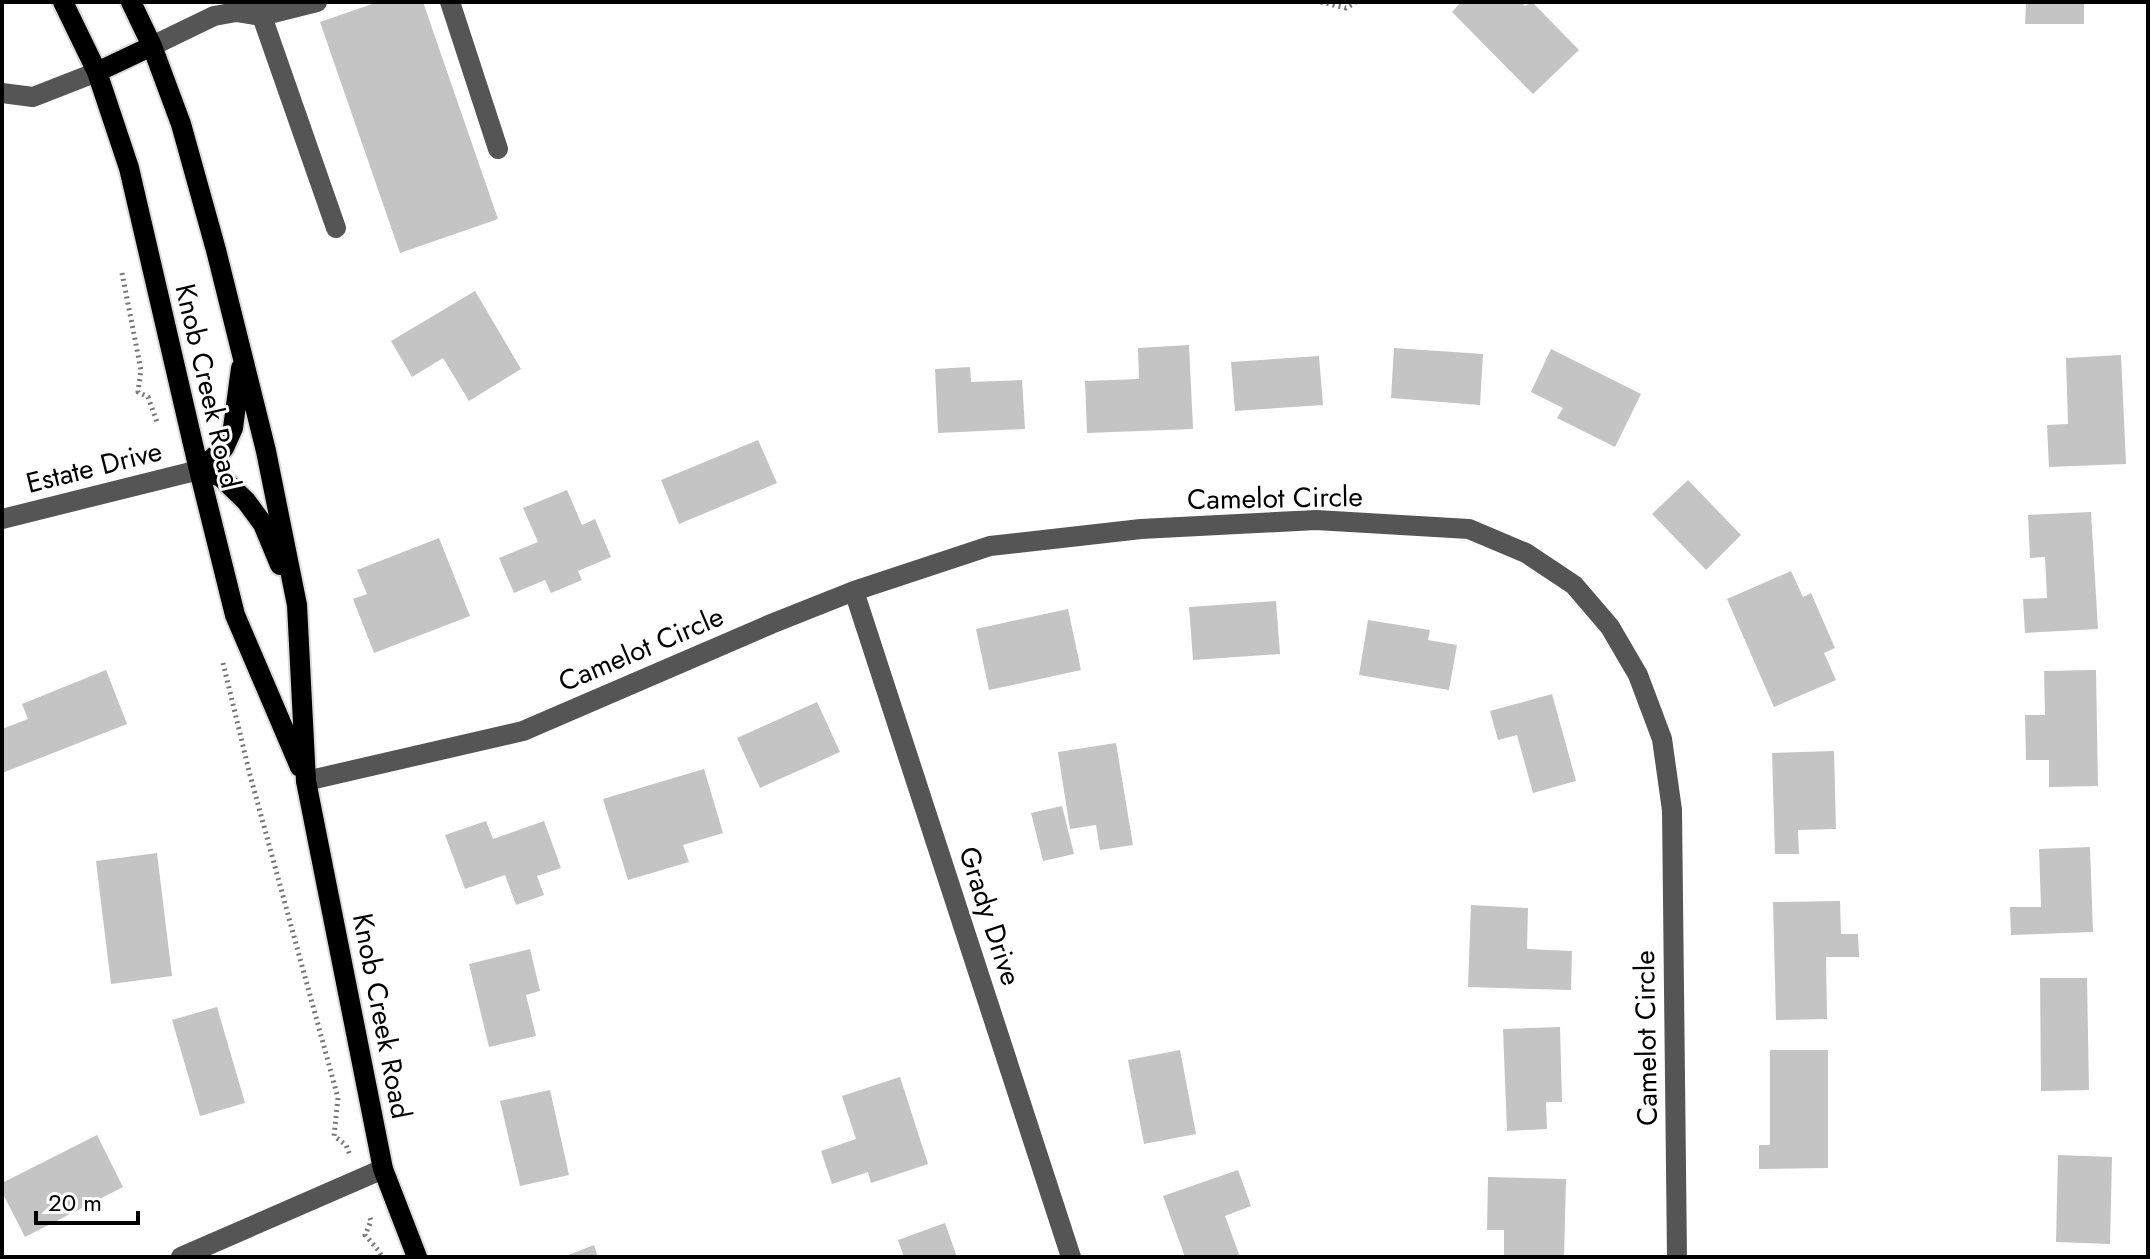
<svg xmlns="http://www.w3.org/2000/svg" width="2150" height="1259" font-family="Jost,sans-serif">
<rect width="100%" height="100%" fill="#fff"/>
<path fill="#c4c4c4" d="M 378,2 L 423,2 L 498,219 L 400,253 L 320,22 Z
M 1461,2 L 1521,2 L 1525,6 L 1532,2 L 1579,50 L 1533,94 L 1452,12 Z
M 2026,2 L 2084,2 L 2084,24 L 2025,24 Z
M 475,291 L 521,369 L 469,401 L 443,358 L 412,377 L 391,341 Z
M 1189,345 L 1193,429 L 1087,433 L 1085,381 L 1139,379 L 1138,348 Z
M 1394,348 L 1483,354 L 1480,405 L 1391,398 Z
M 1551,349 L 1641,394 L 1615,447 L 1557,418 L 1563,408 L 1531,392 Z
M 2121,355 L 2126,464 L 2049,467 L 2047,425 L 2068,424 L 2066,358 Z
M 1319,356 L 1323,405 L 1235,411 L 1231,362 Z
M 970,367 L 971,382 L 1022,380 L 1025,429 L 938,433 L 935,369 Z
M 758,440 L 777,483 L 679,524 L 661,480 Z
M 1688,480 L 1741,535 L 1706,570 L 1652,514 Z
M 567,490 L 582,525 L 595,519 L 611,557 L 578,571 L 582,580 L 551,593 L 545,580 L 514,593 L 499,558 L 538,542 L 523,508 Z
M 2091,512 L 2098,629 L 2025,633 L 2023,599 L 2047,598 L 2045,557 L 2030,558 L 2028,515 Z
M 439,538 L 470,616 L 374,653 L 353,599 L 367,594 L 357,570 Z
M 1791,571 L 1803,597 L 1811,593 L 1835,648 L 1824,653 L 1836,680 L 1774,707 L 1727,599 Z
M 1276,601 L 1280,654 L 1193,660 L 1189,607 Z
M 1068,609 L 1081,670 L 989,690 L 976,629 Z
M 1368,620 L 1430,630 L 1428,640 L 1457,645 L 1449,690 L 1359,675 Z
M 106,670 L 127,724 L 2,773 L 2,729 L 28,719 L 22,704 Z
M 2096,670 L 2098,786 L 2049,787 L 2049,760 L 2026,760 L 2025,715 L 2045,715 L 2044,671 Z
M 1552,694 L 1576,781 L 1533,793 L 1517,735 L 1498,740 L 1490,711 Z
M 817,702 L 840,752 L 760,788 L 737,738 Z
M 1116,743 L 1133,845 L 1100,850 L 1096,825 L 1070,829 L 1058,752 Z
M 1834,751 L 1836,829 L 1798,830 L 1799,854 L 1775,854 L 1772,753 Z
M 704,769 L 723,833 L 683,845 L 689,862 L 628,880 L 603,799 Z
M 1062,806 L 1074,854 L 1043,861 L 1031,813 Z
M 486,821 L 493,839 L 544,821 L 561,868 L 537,876 L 544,895 L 516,905 L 505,875 L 465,889 L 445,835 Z
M 2090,847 L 2093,932 L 2011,935 L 2010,907 L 2041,907 L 2039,849 Z
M 157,853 L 172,976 L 111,984 L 96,861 Z
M 1840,901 L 1841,934 L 1858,934 L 1859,957 L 1826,957 L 1827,1019 L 1776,1020 L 1773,902 Z
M 1471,905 L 1528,908 L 1527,949 L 1572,951 L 1571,990 L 1468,987 Z
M 530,949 L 540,991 L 526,995 L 536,1036 L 489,1047 L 469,964 Z
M 2040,978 L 2087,978 L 2089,1090 L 2041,1091 Z
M 217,1007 L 245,1103 L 200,1116 L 172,1020 Z
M 1560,1027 L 1562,1102 L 1546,1102 L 1547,1129 L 1507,1131 L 1503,1029 Z
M 1180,1050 L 1196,1134 L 1144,1144 L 1128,1060 Z
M 1770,1050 L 1828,1050 L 1828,1168 L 1759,1169 L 1759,1145 L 1770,1145 Z
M 900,1077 L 928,1164 L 871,1183 L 868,1172 L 832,1184 L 821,1151 L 856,1139 L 842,1096 Z
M 550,1090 L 569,1175 L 520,1186 L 500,1101 Z
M 97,1135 L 123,1187 L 25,1237 L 2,1192 L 2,1183 Z
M 2058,1155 L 2112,1157 L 2110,1244 L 2056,1242 Z
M 1238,1170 L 1251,1206 L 1225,1216 L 1240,1257 L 1185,1257 L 1163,1196 Z
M 1488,1177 L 1566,1179 L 1564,1257 L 1504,1257 L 1504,1230 L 1487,1230 Z
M 945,1223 L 957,1257 L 904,1257 L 898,1240 Z
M 594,1245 L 598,1257 L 563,1257 Z"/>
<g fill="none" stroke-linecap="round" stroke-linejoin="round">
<g stroke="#dbdbdb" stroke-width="24">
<path id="major" d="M 63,2 L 97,72 L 129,168 L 199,470 L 235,615 L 300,767
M 131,2 L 152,46 L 181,124 L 216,250 L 266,451 L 297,605 L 306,781 L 383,1169 L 417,1257
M 97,72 L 152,46
M 199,470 L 221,477 L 246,501 L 263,524 L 280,565
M 199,470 L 224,448 L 233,428 L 241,368"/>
</g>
<path stroke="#777" stroke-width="5" stroke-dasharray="2 4" stroke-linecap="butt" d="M 1321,2 L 1346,8 L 1356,2
M 122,273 L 141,370 L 138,392 L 148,397 L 158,425
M 223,663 L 250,775 L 338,1098 L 334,1136 L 346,1145 L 350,1155
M 370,1218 L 371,1221 L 365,1235 L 379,1251 L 382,1257"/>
<path stroke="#555" stroke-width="20" d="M 257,2 L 336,228
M 450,2 L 498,149
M 152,46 L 214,16 L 236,12 L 261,16 L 317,2
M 2,93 L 33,97 L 97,72
M 2,519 L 199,470
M 854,591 L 1071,1257
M 306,781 L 523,731 L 771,624 L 854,591 L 990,546 L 1141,529 L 1316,520 L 1469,529 L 1526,553 L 1574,585 L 1610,627 L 1638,675 L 1662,739 L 1672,810 L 1677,1257
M 181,1257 L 383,1169"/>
<use href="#major" stroke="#000" stroke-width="20"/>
</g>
<g text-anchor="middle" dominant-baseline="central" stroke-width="6" stroke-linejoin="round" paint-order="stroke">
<g font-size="28" fill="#000" stroke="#fff">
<text transform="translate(208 386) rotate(77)">Knob Creek Road</text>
<text transform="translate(94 467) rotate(-14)">Estate Drive</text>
<text transform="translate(1275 498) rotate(-1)">Camelot Circle</text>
<text transform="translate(641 649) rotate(-23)">Camelot Circle</text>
<text transform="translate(990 916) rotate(72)">Grady Drive</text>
<text transform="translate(382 1016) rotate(79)">Knob Creek Road</text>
<text transform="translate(1646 1038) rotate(-91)">Camelot Circle</text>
</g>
</g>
<rect width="2150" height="1259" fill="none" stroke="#000000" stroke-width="8"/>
<path d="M36 1211v12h102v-12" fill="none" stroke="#000000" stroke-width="4"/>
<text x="48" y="1211" font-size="24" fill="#000000" stroke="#ffffff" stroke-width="6" paint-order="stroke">20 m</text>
</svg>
